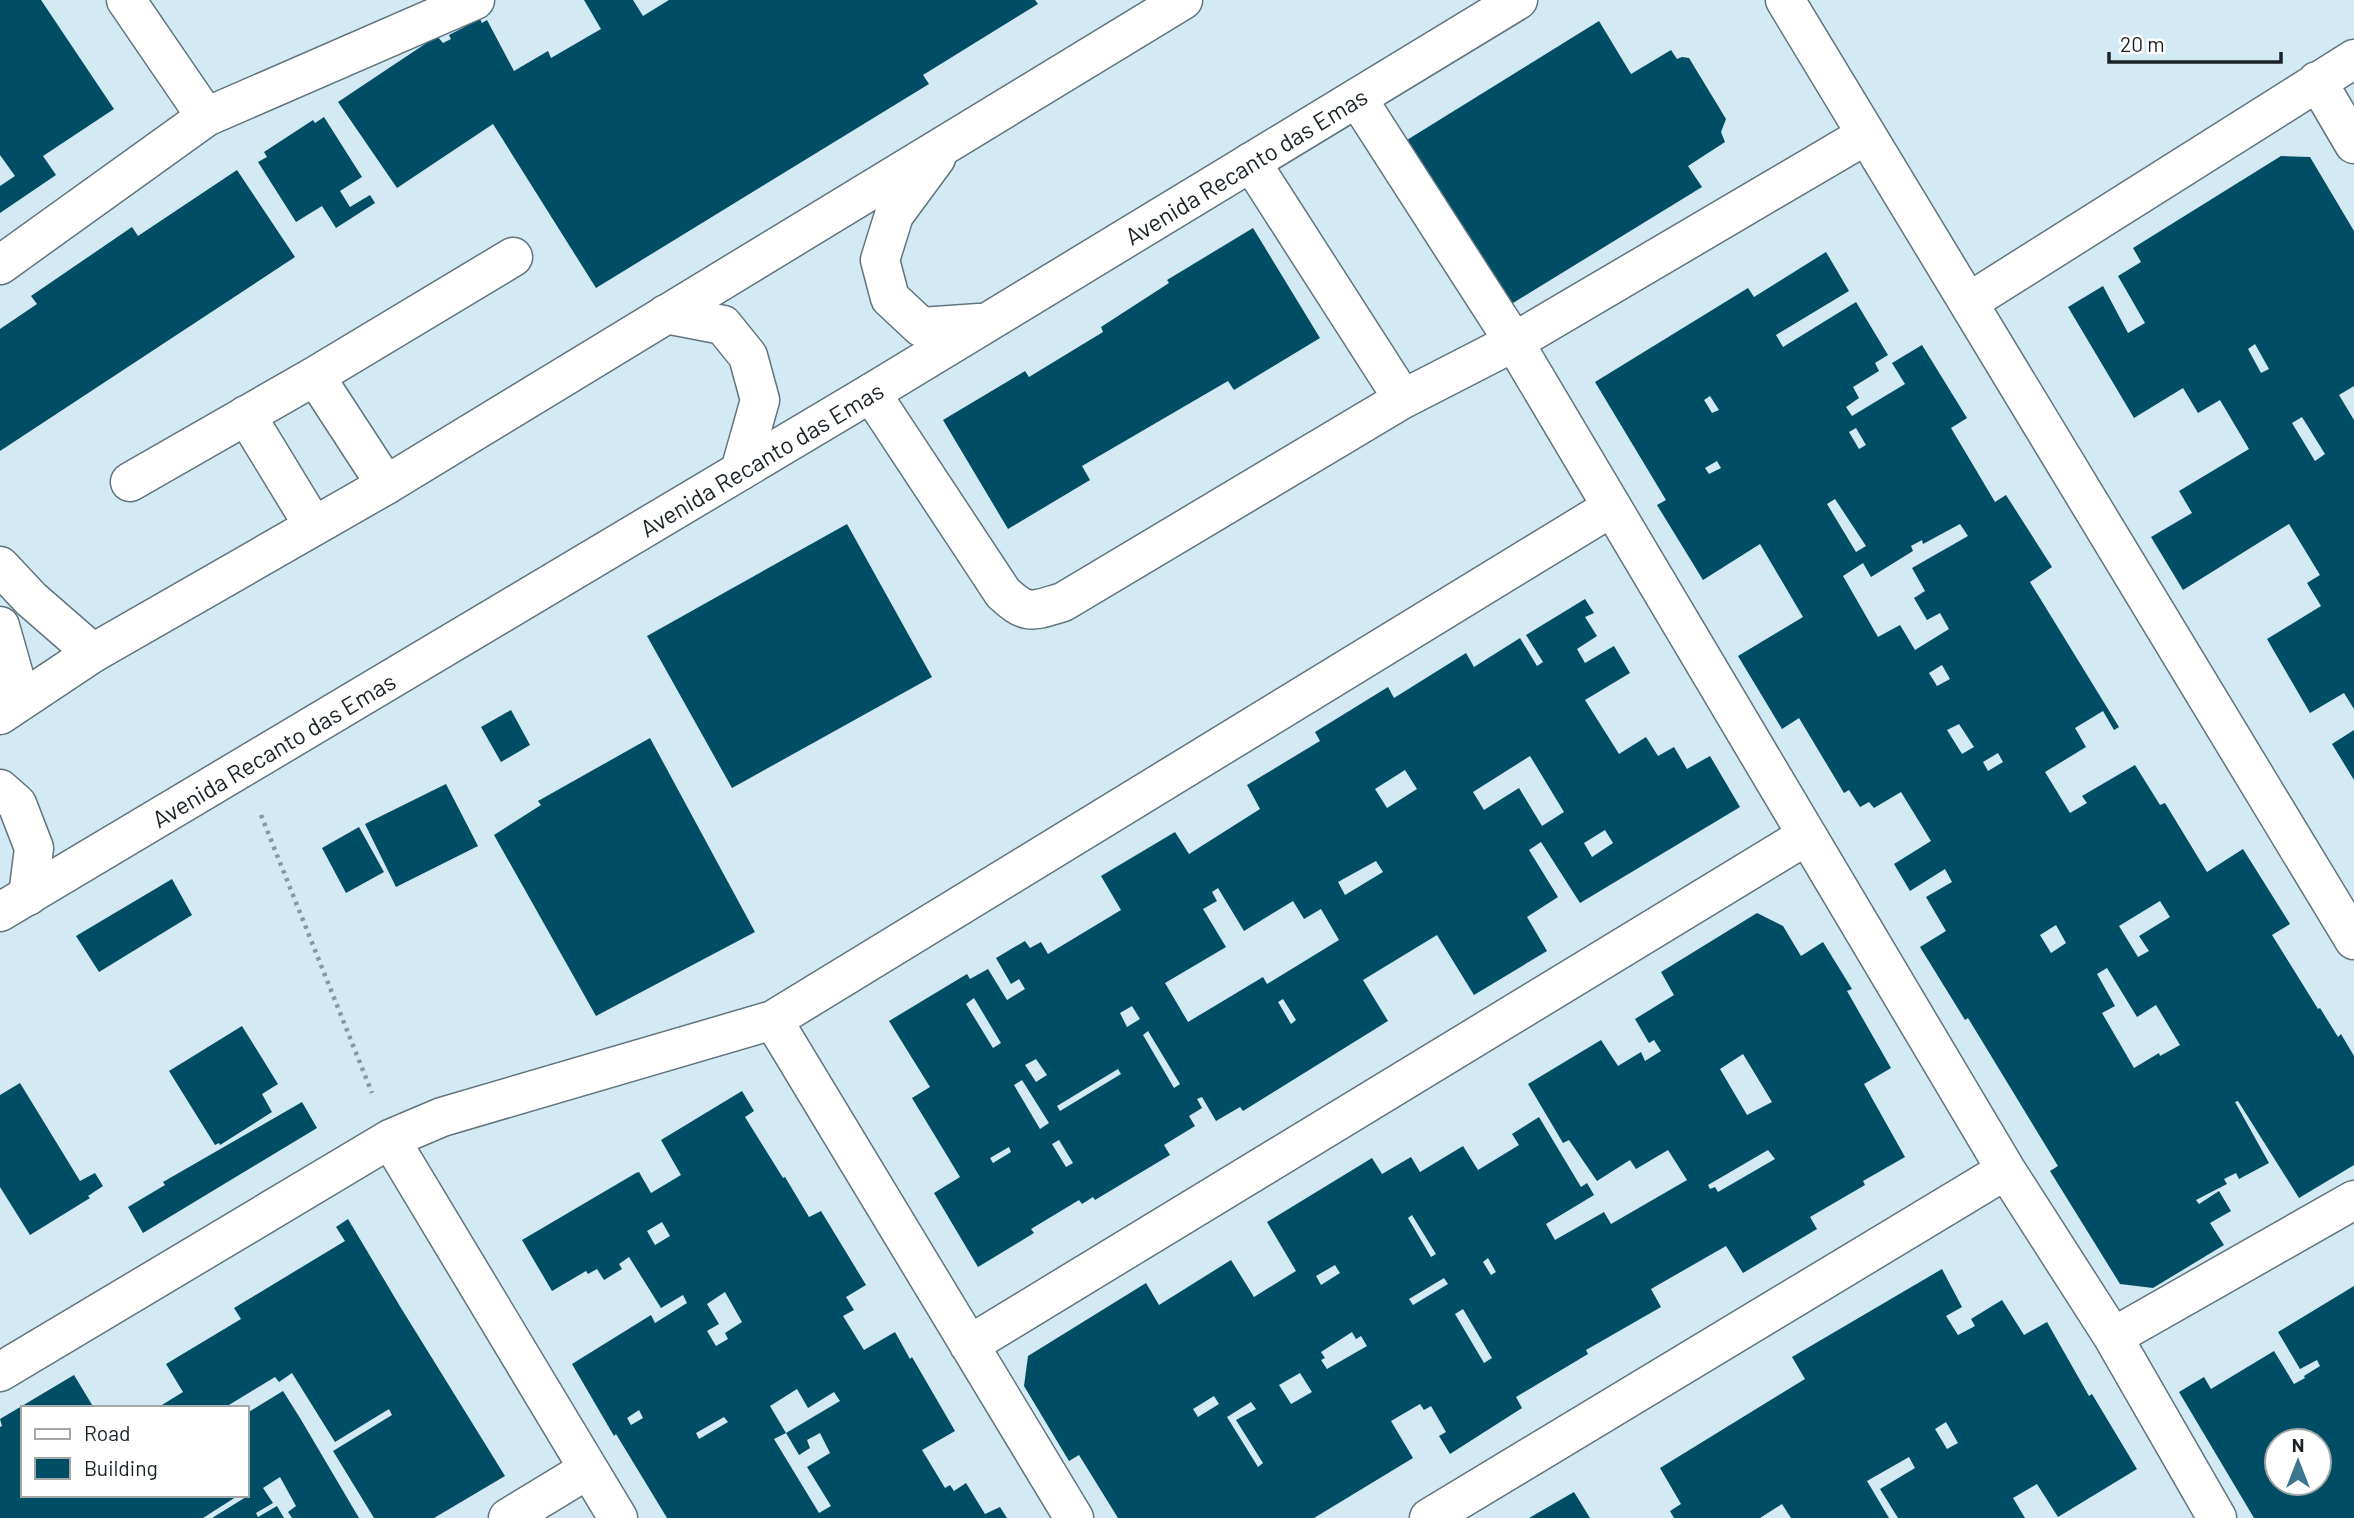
<svg xmlns="http://www.w3.org/2000/svg" width="2354" height="1518" font-family="Barlow,sans-serif">
<rect width="100%" height="100%" fill="#d3e9f3"/>
<path fill="#004e66" fill-rule="evenodd" d="M 0,0 L 41,0 L 114,109 L 43,156 L 56,175 L 0,213 L 0,186 L 15,176 L 0,155 Z
M 584,0 L 633,0 L 643,16 L 669,0 L 1035,0 L 1038,4 L 923,75 L 929,84 L 596,288 L 493,124 L 397,188 L 338,102 L 437,36 L 443,43 L 451,39 L 449,35 L 480,19 L 482,23 L 487,20 L 514,71 L 548,51 L 551,58 L 601,29 Z
M 1599,21 L 1631,74 L 1671,50 L 1677,59 L 1682,57 L 1689,58 L 1726,119 L 1721,132 L 1725,142 L 1688,166 L 1702,187 L 1487,319 L 1386,153 Z
M 324,117 L 362,177 L 340,191 L 350,207 L 370,195 L 375,203 L 336,228 L 322,206 L 296,222 L 258,162 L 267,157 L 264,152 L 313,120 L 315,123 Z
M 2281,156 L 2310,157 L 2354,231 L 2354,386 L 2339,395 L 2354,420 L 2354,709 L 2344,693 L 2310,713 L 2267,639 L 2321,606 L 2307,583 L 2320,575 L 2289,524 L 2183,590 L 2151,537 L 2192,513 L 2179,491 L 2249,449 L 2220,400 L 2198,413 L 2183,388 L 2134,418 L 2068,307 L 2103,286 L 2128,333 L 2145,323 L 2118,276 L 2141,262 L 2133,248 ZM 2255,344 L 2269,369 L 2261,373 L 2248,349 ZM 2302,417 L 2325,454 L 2315,461 L 2292,423 Z
M 237,170 L 295,257 L 0,451 L 0,329 L 37,304 L 31,296 L 132,227 L 138,236 Z
M 1253,228 L 1320,338 L 1234,390 L 1228,381 L 1082,466 L 1090,480 L 1008,529 L 943,420 L 1025,371 L 1029,377 L 1103,332 L 1101,327 L 1169,283 L 1167,280 Z
M 1826,252 L 1849,291 L 1776,335 L 1783,347 L 1856,302 L 1888,355 L 1875,363 L 1879,371 L 1853,387 L 1859,398 L 1846,407 L 1852,416 L 1905,384 L 1892,363 L 1922,345 L 1967,418 L 1951,428 L 1995,502 L 2006,495 L 2052,567 L 2030,582 L 2119,727 L 2114,730 L 2103,711 L 2075,728 L 2086,747 L 2045,772 L 2070,813 L 2087,803 L 2082,796 L 2135,765 L 2160,805 L 2165,803 L 2207,872 L 2243,849 L 2290,924 L 2272,935 L 2318,1009 L 2320,1008 L 2338,1037 L 2341,1034 L 2354,1056 L 2354,1165 L 2299,1198 L 2238,1101 L 2235,1102 L 2269,1163 L 2239,1179 L 2236,1173 L 2224,1179 L 2227,1184 L 2196,1200 L 2199,1204 L 2219,1191 L 2231,1211 L 2210,1223 L 2224,1245 L 2153,1288 L 2120,1284 L 2050,1171 L 2058,1166 L 1968,1018 L 1965,1020 L 1920,947 L 1946,931 L 1926,897 L 1952,882 L 1945,869 L 1910,891 L 1894,864 L 1931,841 L 1901,792 L 1874,808 L 1869,802 L 1860,807 L 1849,790 L 1844,793 L 1799,718 L 1782,729 L 1738,656 L 1803,617 L 1760,544 L 1703,580 L 1657,505 L 1666,500 L 1595,382 L 1748,288 L 1754,297 ZM 1710,396 L 1719,410 L 1712,413 L 1704,400 ZM 1856,428 L 1866,445 L 1859,449 L 1849,432 ZM 1717,461 L 1721,468 L 1709,474 L 1705,468 ZM 1835,499 L 1866,546 L 1856,552 L 1827,504 ZM 1960,524 L 1968,536 L 1912,568 L 1925,591 L 1914,598 L 1927,620 L 1940,613 L 1949,629 L 1915,650 L 1900,625 L 1878,637 L 1843,576 L 1863,563 L 1871,577 L 1913,551 L 1911,546 L 1922,540 L 1923,544 ZM 1942,665 L 1950,679 L 1937,686 L 1929,673 ZM 1959,724 L 1974,747 L 1962,754 L 1947,730 ZM 1998,753 L 2003,762 L 1988,771 L 1983,762 ZM 2160,901 L 2170,917 L 2139,936 L 2149,951 L 2138,957 L 2119,926 ZM 2056,925 L 2066,943 L 2051,953 L 2040,935 ZM 2107,968 L 2137,1017 L 2156,1005 L 2180,1045 L 2160,1056 L 2159,1053 L 2134,1068 L 2102,1013 L 2115,1006 L 2097,974 Z
M 847,524 L 932,677 L 732,788 L 647,636 Z
M 1585,599 L 1594,613 L 1585,617 L 1597,636 L 1577,649 L 1585,663 L 1614,646 L 1630,673 L 1585,700 L 1619,754 L 1646,737 L 1658,756 L 1674,747 L 1687,769 L 1710,756 L 1740,807 L 1580,903 L 1541,842 L 1529,850 L 1558,897 L 1527,917 L 1547,951 L 1474,995 L 1437,935 L 1363,980 L 1388,1021 L 1243,1111 L 1240,1107 L 1216,1121 L 1202,1097 L 1197,1099 L 1202,1108 L 1189,1116 L 1195,1126 L 1164,1145 L 1170,1155 L 1095,1200 L 1093,1197 L 1082,1204 L 1079,1200 L 1031,1229 L 1034,1233 L 978,1267 L 934,1193 L 960,1177 L 912,1098 L 930,1087 L 889,1021 L 962,977 L 967,974 L 970,979 L 988,969 L 1007,1000 L 1025,989 L 1019,979 L 1011,984 L 996,958 L 1025,941 L 1030,948 L 1041,942 L 1048,954 L 1121,910 L 1101,876 L 1175,832 L 1189,854 L 1260,809 L 1247,785 L 1320,741 L 1315,732 L 1388,687 L 1394,698 L 1466,653 L 1474,667 L 1520,638 L 1537,666 L 1543,662 L 1526,635 ZM 1530,756 L 1564,812 L 1542,826 L 1519,788 L 1484,810 L 1473,792 ZM 1405,770 L 1417,789 L 1387,808 L 1375,789 ZM 1605,830 L 1613,843 L 1592,857 L 1584,843 ZM 1376,861 L 1383,872 L 1345,895 L 1338,882 ZM 1218,888 L 1244,931 L 1293,901 L 1304,919 L 1321,909 L 1339,940 L 1267,984 L 1263,977 L 1188,1022 L 1165,983 L 1226,947 L 1203,909 L 1217,901 L 1212,892 ZM 974,998 L 1001,1043 L 993,1048 L 966,1004 ZM 1283,999 L 1296,1020 L 1291,1024 L 1278,1002 ZM 1132,1006 L 1140,1019 L 1127,1027 L 1120,1013 ZM 1148,1031 L 1180,1084 L 1174,1088 L 1143,1035 ZM 1036,1059 L 1047,1075 L 1036,1082 L 1025,1065 ZM 1118,1069 L 1121,1074 L 1060,1111 L 1057,1106 ZM 1022,1080 L 1049,1123 L 1040,1129 L 1014,1085 ZM 1059,1140 L 1073,1163 L 1066,1167 L 1052,1144 ZM 1009,1147 L 1011,1152 L 993,1163 L 990,1158 Z
M 511,710 L 530,745 L 501,762 L 481,727 Z
M 2354,730 L 2354,780 L 2332,744 Z
M 650,738 L 755,932 L 596,1016 L 494,835 L 541,805 L 538,801 Z
M 446,784 L 478,846 L 396,887 L 365,824 Z
M 359,827 L 384,872 L 346,893 L 322,848 Z
M 172,879 L 192,915 L 99,972 L 76,936 Z
M 1757,913 L 1783,926 L 1801,956 L 1823,942 L 1852,989 L 1847,991 L 1891,1068 L 1864,1084 L 1905,1157 L 1863,1181 L 1865,1185 L 1810,1217 L 1817,1229 L 1743,1273 L 1726,1246 L 1651,1289 L 1661,1307 L 1586,1350 L 1588,1354 L 1516,1397 L 1522,1408 L 1450,1454 L 1439,1436 L 1446,1432 L 1431,1406 L 1424,1410 L 1420,1404 L 1391,1421 L 1413,1458 L 1314,1518 L 1118,1518 L 1079,1455 L 1069,1461 L 1024,1386 L 1028,1356 L 1146,1283 L 1159,1305 L 1231,1260 L 1254,1297 L 1296,1271 L 1267,1222 L 1372,1158 L 1382,1174 L 1411,1157 L 1420,1172 L 1463,1146 L 1478,1170 L 1519,1145 L 1512,1134 L 1539,1117 L 1581,1187 L 1587,1183 L 1594,1195 L 1546,1224 L 1555,1240 L 1604,1212 L 1611,1224 L 1687,1180 L 1668,1150 L 1636,1169 L 1630,1160 L 1597,1181 L 1569,1140 L 1563,1143 L 1528,1084 L 1601,1040 L 1618,1066 L 1641,1052 L 1645,1061 L 1661,1051 L 1654,1040 L 1649,1043 L 1635,1019 L 1674,995 L 1661,972 ZM 1743,1054 L 1772,1102 L 1747,1115 L 1720,1069 ZM 1768,1150 L 1775,1159 L 1718,1192 L 1715,1187 L 1710,1189 L 1708,1185 ZM 1412,1215 L 1436,1254 L 1431,1257 L 1408,1218 ZM 1488,1258 L 1496,1272 L 1491,1275 L 1483,1262 ZM 1335,1265 L 1340,1273 L 1321,1285 L 1316,1276 ZM 1444,1278 L 1448,1284 L 1413,1305 L 1409,1299 ZM 1463,1309 L 1492,1358 L 1484,1363 L 1455,1314 ZM 1352,1332 L 1356,1339 L 1361,1336 L 1367,1346 L 1327,1369 L 1321,1360 L 1325,1358 L 1321,1352 ZM 1300,1373 L 1312,1392 L 1291,1404 L 1279,1385 ZM 1214,1396 L 1219,1404 L 1198,1417 L 1193,1409 ZM 1251,1402 L 1256,1409 L 1236,1420 L 1263,1463 L 1258,1467 L 1227,1417 Z
M 242,1026 L 278,1084 L 262,1094 L 272,1112 L 220,1145 L 219,1143 L 215,1145 L 169,1071 Z
M 20,1083 L 80,1181 L 95,1173 L 103,1186 L 88,1196 L 90,1198 L 30,1235 L 0,1187 L 0,1095 Z
M 742,1091 L 754,1111 L 745,1117 L 783,1178 L 785,1177 L 809,1217 L 821,1211 L 866,1285 L 846,1297 L 854,1310 L 843,1316 L 864,1350 L 895,1332 L 910,1359 L 912,1357 L 955,1431 L 922,1450 L 945,1488 L 950,1485 L 954,1491 L 966,1483 L 985,1514 L 1000,1507 L 1007,1518 L 667,1518 L 616,1434 L 614,1436 L 572,1364 L 651,1315 L 655,1323 L 687,1303 L 683,1295 L 661,1308 L 629,1257 L 619,1264 L 622,1269 L 604,1280 L 597,1269 L 588,1274 L 586,1271 L 552,1291 L 522,1240 L 636,1173 L 639,1172 L 651,1193 L 681,1175 L 661,1140 ZM 662,1222 L 670,1236 L 655,1245 L 647,1231 ZM 725,1292 L 742,1322 L 725,1333 L 728,1339 L 716,1346 L 707,1331 L 719,1324 L 707,1304 ZM 797,1389 L 808,1408 L 834,1392 L 840,1401 L 786,1433 L 799,1455 L 810,1448 L 807,1440 L 820,1433 L 830,1453 L 807,1467 L 831,1506 L 819,1513 L 774,1439 L 786,1433 L 770,1406 ZM 639,1410 L 643,1418 L 631,1425 L 627,1418 ZM 724,1417 L 728,1422 L 699,1439 L 696,1433 Z
M 302,1102 L 317,1128 L 143,1233 L 128,1207 L 165,1185 L 163,1182 Z
M 348,1219 L 401,1308 L 505,1476 L 434,1518 L 374,1518 L 333,1451 L 392,1415 L 389,1409 L 335,1442 L 292,1373 L 279,1382 L 275,1377 L 224,1408 L 157,1408 L 183,1392 L 166,1364 L 241,1319 L 234,1308 L 345,1241 L 336,1227 Z
M 1942,1269 L 1962,1307 L 1946,1316 L 1958,1335 L 1975,1326 L 1971,1319 L 2002,1300 L 2024,1335 L 2047,1322 L 2089,1396 L 2092,1394 L 2137,1469 L 2058,1517 L 2037,1484 L 2013,1498 L 2025,1518 L 1898,1518 L 1880,1489 L 1915,1468 L 1909,1457 L 1867,1481 L 1889,1518 L 1791,1518 L 1782,1504 L 1760,1518 L 1674,1518 L 1670,1511 L 1681,1504 L 1660,1468 L 1805,1379 L 1792,1357 ZM 1946,1422 L 1958,1443 L 1947,1449 L 1935,1429 Z
M 2354,1286 L 2354,1518 L 2254,1518 L 2179,1392 L 2204,1377 L 2211,1389 L 2274,1351 L 2294,1384 L 2305,1378 L 2304,1376 L 2320,1366 L 2317,1360 L 2300,1369 L 2278,1332 ZM 2277,1441 L 2319,1441 L 2319,1483 L 2277,1483 Z
M 74,1375 L 94,1408 L 23,1408 L 23,1495 L 239,1495 L 203,1518 L 0,1518 L 0,1427 L 2,1426 L 0,1419 Z
M 283,1391 L 300,1418 L 359,1518 L 292,1518 L 288,1512 L 296,1506 L 280,1477 L 263,1488 L 273,1503 L 256,1513 L 258,1517 L 277,1506 L 284,1518 L 212,1518 L 246,1497 L 247,1413 Z
M 1574,1492 L 1590,1518 L 1529,1518 Z"/>
<g fill="none" stroke-linecap="round" stroke-linejoin="round">
<g stroke="#61747d" stroke-width="41">
<path id="minor" d="M 126,0 L 206,117
M 1785,0 L 2354,940
M 2317,81 L 2354,144
M 1357,98 L 1514,342 L 2006,1170 L 2113,1337 L 2217,1518
M 0,265 L 206,117 L 475,0
M 1969,302 L 2354,59
M 315,376 L 386,485
M 871,393 L 1003,593 C 1028,616 1032,611 1063,602 L 1403,399 L 1251,162
M 1403,399 L 1514,342 L 1866,135
M 246,415 L 313,525
M 130,482 L 315,376 L 513,257
M 0,566 L 31,599 L 93,653
M 0,626 L 21,700
M 773,1020 L 1074,1518
M 390,1139 L 618,1518
M 2113,1337 L 2354,1200
M 969,1345 L 1806,836
M 0,1372 L 390,1139 L 442,1117 L 773,1020 L 1612,507
M 508,1518 L 587,1470
M 1429,1518 L 2006,1170"/>
</g>
<g stroke="#61747d" stroke-width="41">
<g id="major">
<path d="M 936,158 L 894,215 L 880,260 L 890,298 L 921,327 L 979,323"/>
<path d="M 666,314 L 723,325 L 748,356 L 760,400 L 740,471"/>
<path d="M 0,715 L 93,653 L 386,485 L 1183,0"/>
<path d="M 0,789 L 17,804 L 34,848 L 28,896"/>
<path id="s1" d="M 0,912 L 871,393 L 1518,0"/>
</g>
</g>
<path stroke="#8898a0" stroke-width="4.5" stroke-dasharray="3.5 5" stroke-linecap="butt" d="M 261,815 L 372,1093"/>
<use href="#minor" stroke="#fff" stroke-width="38"/>
<use href="#major" stroke="#fff" stroke-width="38"/>
</g>
<g text-anchor="middle" dominant-baseline="central" stroke-width="7" stroke-linejoin="round" paint-order="stroke">
<g font-size="24" fill="#1a2226" stroke="#fff">
<text stroke="none"><textPath href="#s1" startOffset="1452">Avenida Recanto das Emas</textPath></text>
<text stroke="none"><textPath href="#s1" startOffset="886">Avenida Recanto das Emas</textPath></text>
<text stroke="none"><textPath href="#s1" startOffset="318">Avenida Recanto das Emas</textPath></text>
</g>
</g>
<rect x="21" y="1406" width="228" height="91" fill="#ffffff" stroke="#a3a7a8" stroke-width="2"/>
<rect x="35" y="1429" width="35" height="10" fill="#ffffff" stroke="#a3a7a8" stroke-width="2"/>
<text x="84" y="1441" font-size="21" fill="#1a2226">Road</text>
<rect x="35" y="1458" width="35" height="21" fill="#004e66" stroke="#a3a7a8" stroke-width="2"/>
<text x="84" y="1476" font-size="21" fill="#1a2226">Building</text>
<g transform="translate(2298 1462)"><circle r="33" fill="#ffffff" stroke="#a3a7a8" stroke-width="2"/>
<path d="M0-5L12 26L0 18L-12 26Z" fill="#3b768e"/>
<text y="-10" font-size="19" font-weight="bold" text-anchor="middle" fill="#1a2226">N</text>
</g>
<path d="M2109 52v10h172v-10" fill="none" stroke="#1a2226" stroke-width="3.5"/>
<text x="2120" y="52" font-size="21" fill="#1a2226" stroke="#ffffff" stroke-width="5" paint-order="stroke">20 m</text>
</svg>
